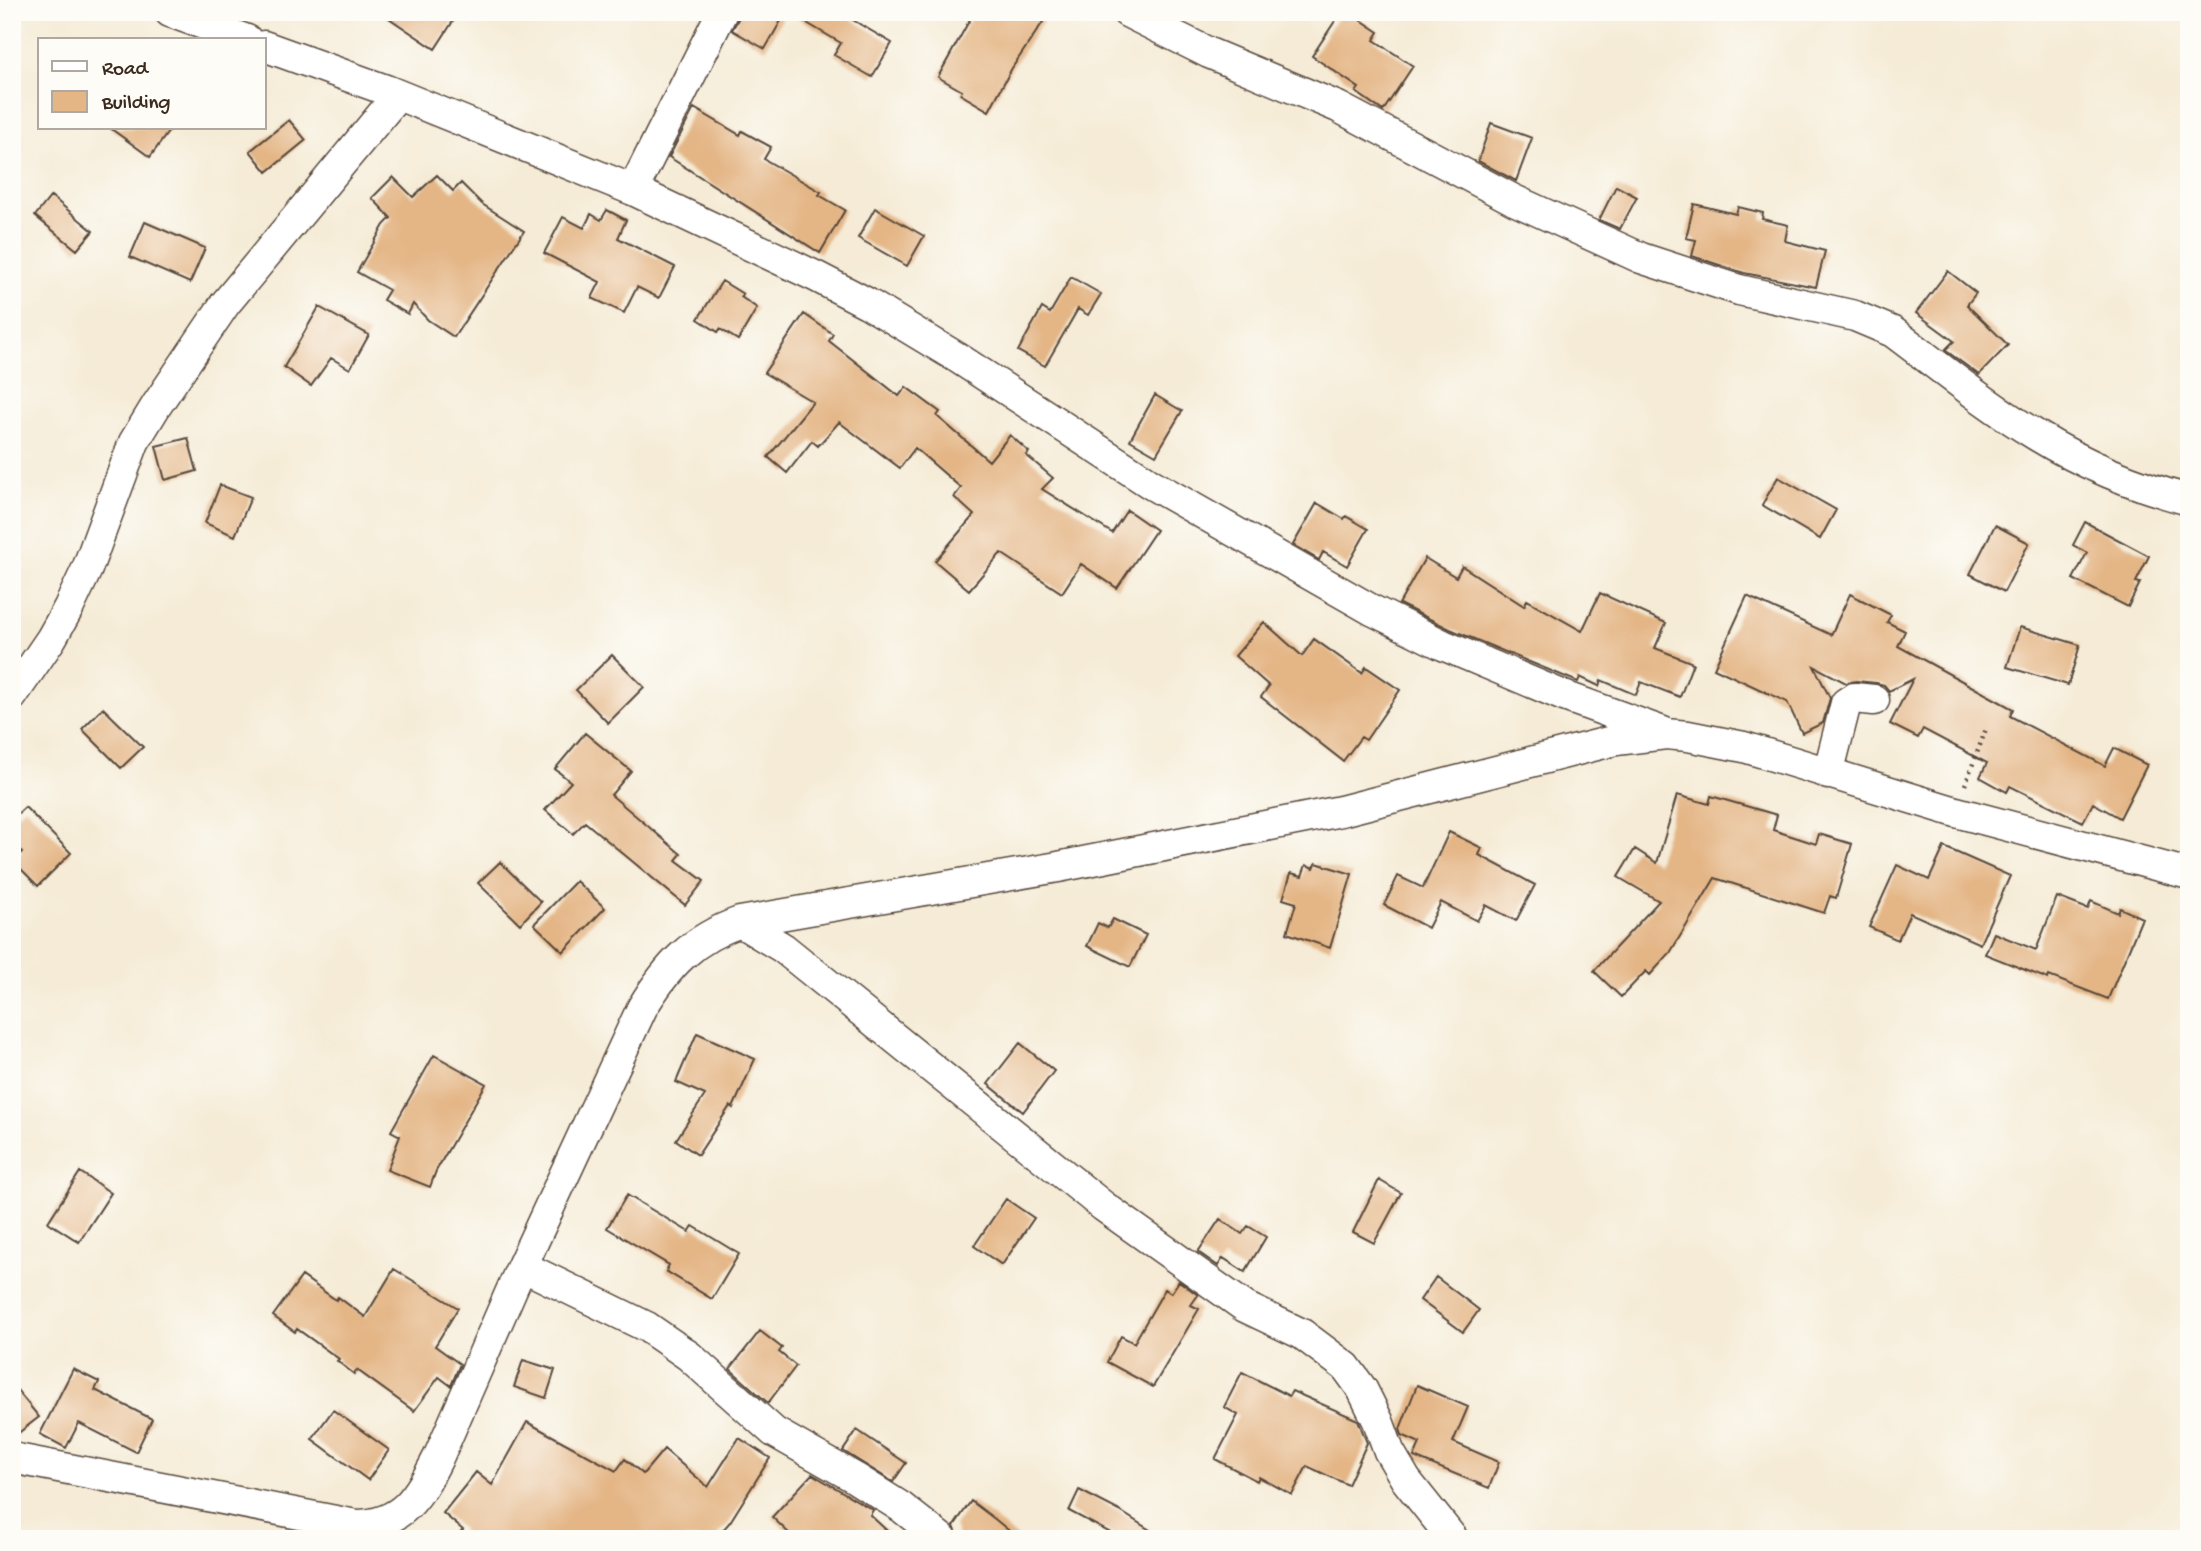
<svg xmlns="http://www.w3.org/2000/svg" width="2201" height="1551" font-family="'Gochi Hand',sans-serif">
<rect width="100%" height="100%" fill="#fdfcf7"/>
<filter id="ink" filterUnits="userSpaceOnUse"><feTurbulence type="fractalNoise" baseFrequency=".0143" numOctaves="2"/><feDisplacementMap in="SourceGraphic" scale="14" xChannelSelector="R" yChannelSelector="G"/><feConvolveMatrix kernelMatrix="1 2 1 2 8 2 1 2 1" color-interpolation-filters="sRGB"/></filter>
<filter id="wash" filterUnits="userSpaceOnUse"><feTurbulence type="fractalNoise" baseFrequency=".00686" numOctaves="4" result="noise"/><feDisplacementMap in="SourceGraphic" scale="28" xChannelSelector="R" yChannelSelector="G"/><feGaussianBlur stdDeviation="1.57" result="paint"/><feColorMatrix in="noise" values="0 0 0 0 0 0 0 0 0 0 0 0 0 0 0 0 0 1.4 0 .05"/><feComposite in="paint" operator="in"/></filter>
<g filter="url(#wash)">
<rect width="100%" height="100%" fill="#f5ebd6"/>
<g id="blocks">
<path fill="#e4b686" d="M 380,12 L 459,12 L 435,49 Z
M 742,12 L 786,12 L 765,49 L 732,30 Z
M 788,12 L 839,12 L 892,43 L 872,77 L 834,55 L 841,43 Z
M 974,12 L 1029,12 L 1043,22 L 1012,68 L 989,111 L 960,94 L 962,91 L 938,77 Z
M 1341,12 L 1349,12 L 1379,32 L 1374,40 L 1413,66 L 1383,111 L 1356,92 L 1359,88 L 1312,56 Z
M 694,108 L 740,135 L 742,131 L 771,147 L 764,159 L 821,192 L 819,195 L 845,210 L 820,253 L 669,157 Z
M 289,120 L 306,140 L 267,172 L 250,151 Z
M 1491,123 L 1532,138 L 1516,181 L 1478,161 Z
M 110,128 L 171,128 L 150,157 Z
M 437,175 L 453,191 L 461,183 L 482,204 L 524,231 L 454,337 L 428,320 L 413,304 L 408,314 L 383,300 L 389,290 L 357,272 L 384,225 L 391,218 L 372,198 L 393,177 L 413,197 Z
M 1616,186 L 1637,197 L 1620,229 L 1599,220 Z
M 51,196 L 93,231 L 77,250 L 35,216 Z
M 1694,204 L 1736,214 L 1738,207 L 1763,213 L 1762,219 L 1788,225 L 1785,241 L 1825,251 L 1816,287 L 1744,273 L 1692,256 L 1696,240 L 1686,238 Z
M 875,208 L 924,236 L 907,266 L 858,238 Z
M 607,210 L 626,220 L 618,238 L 675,267 L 659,298 L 637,287 L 624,313 L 592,298 L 600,282 L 544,253 L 563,217 L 584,228 L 591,214 L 601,220 Z
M 145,222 L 205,248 L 190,283 L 130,257 Z
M 1948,271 L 1976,293 L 1967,305 L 2008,345 L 1979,375 L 1945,350 L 1954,341 L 1916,313 Z
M 1071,277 L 1101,294 L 1088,315 L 1078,309 L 1045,366 L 1018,351 L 1042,308 L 1050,313 Z
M 722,281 L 743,294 L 741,297 L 757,308 L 738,340 L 720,329 L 718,332 L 698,319 Z
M 319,307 L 369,335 L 350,369 L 331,358 L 311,386 L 284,367 Z
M 804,314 L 833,334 L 829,341 L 899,396 L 906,387 L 940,412 L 937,416 L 989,461 L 1010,435 L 1029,452 L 1026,455 L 1053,478 L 1042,489 L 1112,533 L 1127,510 L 1156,530 L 1117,588 L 1081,564 L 1062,593 L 1001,553 L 969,590 L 935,561 L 974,515 L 954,497 L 961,488 L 915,448 L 900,468 L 839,422 L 818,446 L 812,441 L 787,473 L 768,457 L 813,402 L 764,373 Z
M 1155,395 L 1182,411 L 1156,455 L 1130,440 Z
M 188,438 L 197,471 L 165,480 L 156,446 Z
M 1778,477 L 1836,510 L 1820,539 L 1762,505 Z
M 220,485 L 251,497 L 235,536 L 205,523 Z
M 1317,503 L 1344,519 L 1346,516 L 1368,529 L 1347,566 L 1323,552 L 1319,560 L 1293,545 Z
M 2085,522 L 2149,556 L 2136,582 L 2140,583 L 2128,607 L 2073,579 L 2087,553 L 2073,545 Z
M 1995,525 L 2029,543 L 2004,592 L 1970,574 Z
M 1425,558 L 1456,577 L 1462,566 L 1524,606 L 1527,600 L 1582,631 L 1600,593 L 1666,623 L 1655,648 L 1693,663 L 1680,697 L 1641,682 L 1636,695 L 1601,680 L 1599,686 L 1580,677 L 1578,682 L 1450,629 L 1399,604 Z
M 1850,594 L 1891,615 L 1887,622 L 1905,631 L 1898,646 L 2013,709 L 2010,716 L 2105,766 L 2114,748 L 2147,765 L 2120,818 L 2093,803 L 2083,822 L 2010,786 L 2007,792 L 1980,777 L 1987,763 L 1923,729 L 1918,738 L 1890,724 L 1913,679 L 1889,691 L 1884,685 L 1876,683 L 1856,681 L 1846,683 L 1814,666 L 1830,698 L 1823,723 L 1802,733 L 1787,702 L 1714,668 L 1747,596 L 1831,635 Z
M 1264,622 L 1302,656 L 1314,639 L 1362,673 L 1366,667 L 1400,690 L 1366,740 L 1361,737 L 1343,761 L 1261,697 L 1269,686 L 1235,656 Z
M 2020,627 L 2080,645 L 2068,685 L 2007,667 Z
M 612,655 L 644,687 L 608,723 L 576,690 Z
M 103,708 L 143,747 L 121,768 L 82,729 Z
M 585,733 L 631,771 L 611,795 L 681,854 L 676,860 L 704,881 L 685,905 L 585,822 L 573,834 L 545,810 L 571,782 L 555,769 Z
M 1677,795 L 1709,804 L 1711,796 L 1777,815 L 1773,830 L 1816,844 L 1819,834 L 1852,844 L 1836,898 L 1830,896 L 1824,913 L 1715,878 L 1670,953 L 1650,975 L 1646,971 L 1621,997 L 1594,971 L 1659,901 L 1618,877 L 1635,849 L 1657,863 Z
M 25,807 L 71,853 L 38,886 L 13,861 L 22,852 L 12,842 L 12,819 Z
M 1449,832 L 1482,848 L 1479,855 L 1535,885 L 1516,921 L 1486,905 L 1477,921 L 1441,902 L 1428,928 L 1384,905 L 1398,876 L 1423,888 Z
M 1944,847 L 2010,876 L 1980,944 L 1910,913 L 1898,940 L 1869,927 L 1897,865 L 1929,880 Z
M 500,862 L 541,902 L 520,924 L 478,883 Z
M 1316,863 L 1352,874 L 1330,948 L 1287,933 L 1296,903 L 1283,899 L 1291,873 L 1302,876 L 1306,865 L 1314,868 Z
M 576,881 L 605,908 L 563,952 L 534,924 Z
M 2057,897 L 2088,909 L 2091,901 L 2118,913 L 2120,908 L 2142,918 L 2108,999 L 2049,976 L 2048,979 L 1985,954 L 1994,933 L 2036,950 Z
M 1113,919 L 1146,935 L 1130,967 L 1087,946 L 1098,923 L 1108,928 Z
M 697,1033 L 755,1059 L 733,1108 L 730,1106 L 698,1155 L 676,1140 L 705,1095 L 676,1082 Z
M 1020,1043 L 1054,1071 L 1023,1112 L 988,1084 Z
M 434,1055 L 486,1084 L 436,1171 L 430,1187 L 387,1170 L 400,1136 L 391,1131 Z
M 80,1172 L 111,1193 L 79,1242 L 48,1222 Z
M 1379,1180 L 1401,1193 L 1374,1243 L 1353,1232 Z
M 627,1195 L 689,1232 L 693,1226 L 739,1254 L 712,1299 L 666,1271 L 669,1265 L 607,1228 Z
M 1006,1199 L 1034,1218 L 1002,1265 L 974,1246 Z
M 1220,1219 L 1242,1234 L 1248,1226 L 1266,1237 L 1245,1272 L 1223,1258 L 1218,1266 L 1198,1252 Z
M 394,1269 L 458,1308 L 435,1346 L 460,1364 L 451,1386 L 439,1377 L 414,1411 L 357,1370 L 354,1374 L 337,1361 L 339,1359 L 297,1329 L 295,1332 L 273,1316 L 302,1276 L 336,1300 L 338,1297 L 365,1317 Z
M 1436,1277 L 1479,1310 L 1463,1332 L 1420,1300 Z
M 1179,1281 L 1198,1295 L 1191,1305 L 1199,1309 L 1153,1387 L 1107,1362 L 1121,1336 L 1134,1343 L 1165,1289 L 1171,1293 Z
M 760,1331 L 782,1348 L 779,1352 L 796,1366 L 768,1403 L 730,1369 Z
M 523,1360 L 555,1370 L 546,1398 L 514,1387 Z
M 73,1369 L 99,1382 L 95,1390 L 152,1419 L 136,1452 L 79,1423 L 66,1448 L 40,1434 Z
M 1242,1372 L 1289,1396 L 1292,1391 L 1358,1420 L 1367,1443 L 1348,1485 L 1307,1466 L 1292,1495 L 1259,1477 L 1257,1481 L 1215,1459 L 1238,1415 L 1224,1407 Z
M 12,1384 L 39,1417 L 12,1438 Z
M 1417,1385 L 1468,1407 L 1453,1442 L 1499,1462 L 1489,1488 L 1414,1457 L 1420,1443 L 1402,1435 L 1400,1429 Z
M 333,1410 L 389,1450 L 368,1480 L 312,1439 Z
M 527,1422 L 616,1471 L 625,1459 L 643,1474 L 664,1449 L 708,1487 L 739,1438 L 770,1458 L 730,1522 L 715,1539 L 455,1539 L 463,1530 L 443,1513 L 476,1472 L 492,1485 Z
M 857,1430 L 906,1463 L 893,1482 L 843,1451 Z
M 812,1474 L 873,1510 L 870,1515 L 896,1539 L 795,1539 L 772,1517 Z
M 1079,1490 L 1120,1511 L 1164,1539 L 1122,1539 L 1069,1511 Z
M 971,1501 L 996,1520 L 1019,1539 L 959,1539 L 954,1526 Z"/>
</g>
</g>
<g filter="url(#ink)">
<use href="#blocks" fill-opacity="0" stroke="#57473a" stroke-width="2"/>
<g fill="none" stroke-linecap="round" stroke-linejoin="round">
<g stroke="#57473a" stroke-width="33">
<path id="minor" d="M 170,12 L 247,40
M 1127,12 L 1209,53 L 1338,107 L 1514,200 L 1641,258 L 1739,290 L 1855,316 L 1893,332 C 1940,367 1986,405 2036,435 C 2083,464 2136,486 2189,500
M 264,46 L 386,90 L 633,190 L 817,277 L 867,303 L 958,358 L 1151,484 L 1372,610 L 1443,645 L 1564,696 L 1663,732
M 633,190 L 722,12
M 12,696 L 51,639 L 69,607 L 87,569 L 134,442 L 156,406 L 225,304 L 398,95
M 1828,774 L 1846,703 L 1854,698 L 1874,700
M 740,922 L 783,948 L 1103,1206 L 1245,1307 L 1302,1334 L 1346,1367 L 1362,1389 L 1378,1421 L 1389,1451 L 1406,1480 L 1453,1539
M 522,1266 L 647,1327 L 689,1356 L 774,1432 L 855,1478 L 901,1507 L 942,1539
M 12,1458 L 356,1525 C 402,1525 419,1496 438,1458 L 522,1266 L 642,1008 C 668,965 692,939 740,922 L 1058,867 L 1341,811 L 1616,740 L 1666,734 L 1688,736 L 1744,747 L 1956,812 L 2189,874"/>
</g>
<path stroke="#57473a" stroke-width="4.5" stroke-dasharray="2 5" stroke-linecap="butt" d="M 1965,785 L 1986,729"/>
<use href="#minor" stroke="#fff" stroke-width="30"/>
</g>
</g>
<rect width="2201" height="1551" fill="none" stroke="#fdfcf7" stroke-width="42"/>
<rect x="38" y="38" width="228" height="91" fill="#fdfcf7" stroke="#afa8a0" stroke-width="2"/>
<rect x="52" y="61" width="35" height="10" fill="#ffffff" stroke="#afa8a0" stroke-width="2"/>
<text x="102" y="74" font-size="21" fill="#3b2a1e">Road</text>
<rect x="52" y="91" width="35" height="21" fill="#e4b686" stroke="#afa8a0" stroke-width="2"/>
<text x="102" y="108" font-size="21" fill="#3b2a1e">Building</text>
</svg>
